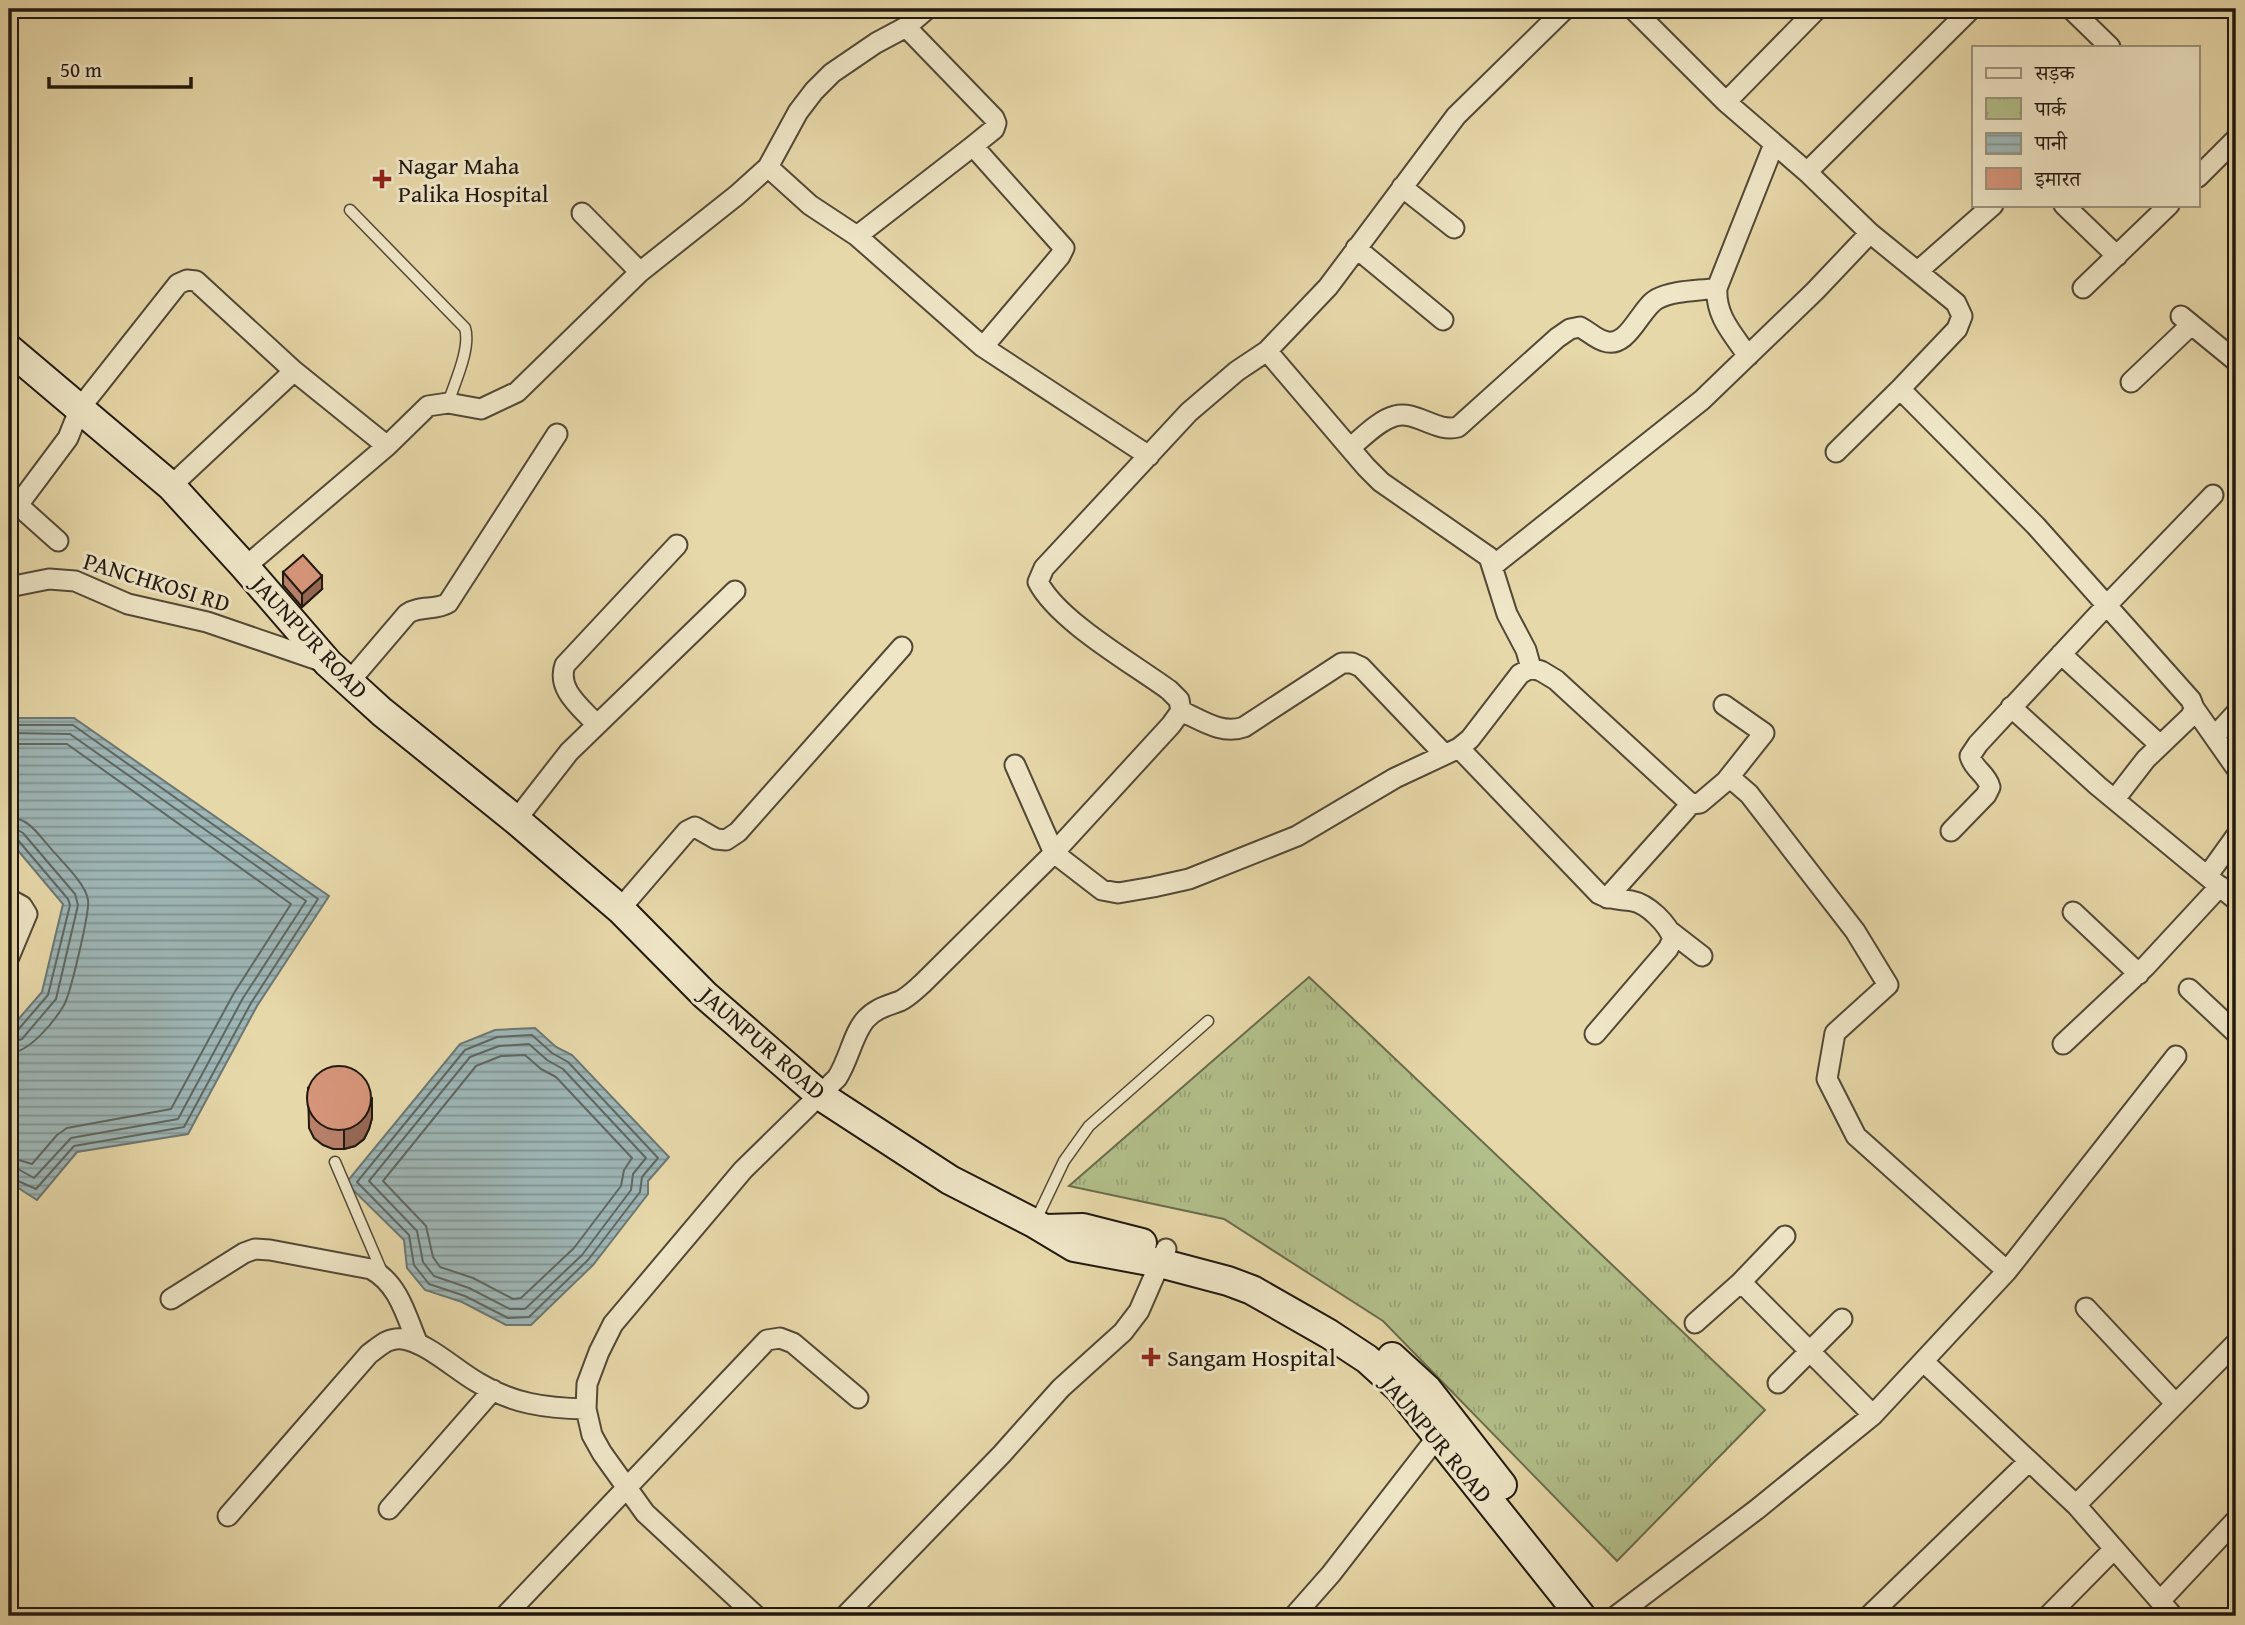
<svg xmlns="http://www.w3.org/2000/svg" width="2245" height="1625" font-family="'Gentium Book Plus','Noto Serif Devanagari',serif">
<defs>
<pattern id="park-tufts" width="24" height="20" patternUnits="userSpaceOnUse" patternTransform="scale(1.75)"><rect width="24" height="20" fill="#b2bf8a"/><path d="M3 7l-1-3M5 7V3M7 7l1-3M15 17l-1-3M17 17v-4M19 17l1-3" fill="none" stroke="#99a376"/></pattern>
<pattern id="water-rules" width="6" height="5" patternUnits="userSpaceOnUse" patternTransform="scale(1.75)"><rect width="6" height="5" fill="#9eb6b6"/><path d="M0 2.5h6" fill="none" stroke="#809392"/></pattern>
</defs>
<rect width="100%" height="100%" fill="#e7d8a9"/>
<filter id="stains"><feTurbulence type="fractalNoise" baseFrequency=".00286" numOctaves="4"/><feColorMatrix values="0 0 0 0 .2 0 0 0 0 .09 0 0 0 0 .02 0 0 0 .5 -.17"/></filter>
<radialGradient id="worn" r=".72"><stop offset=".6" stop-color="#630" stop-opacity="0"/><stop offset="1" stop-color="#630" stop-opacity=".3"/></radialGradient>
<path fill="url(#park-tufts)" stroke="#696c4c" stroke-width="2" d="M 1309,977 L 1765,1410 L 1617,1561 L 1383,1321 L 1224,1219 L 1069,1186 Z"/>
<path fill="url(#water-rules)" stroke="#6c7773" stroke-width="2" d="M 9,718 L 74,718 L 329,896 L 257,1006 L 188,1134 L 77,1152 L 37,1200 L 9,1182 L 9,1030 L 42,992 L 63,904 L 9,840 Z
M 535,1028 L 556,1047 L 572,1055 L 669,1157 L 648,1181 L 648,1194 L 593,1265 L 531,1325 L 506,1325 L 462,1302 L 425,1290 L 407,1268 L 404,1240 L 346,1183 L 460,1044 L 495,1030 Z"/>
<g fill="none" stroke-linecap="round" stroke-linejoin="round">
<path stroke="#5f6762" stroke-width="2" d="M 9,725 L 73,725 L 318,899 L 251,1003 L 184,1127 L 74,1146 L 36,1189 L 9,1177
M 9,733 L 70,734 L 306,901 L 243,998 L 178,1119 L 71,1138 L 34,1178 L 18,1169 L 9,1168
M 9,744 L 67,744 L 291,904 L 234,993 L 171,1109 L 67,1128 L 57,1135 L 32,1164 L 9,1157
M 9,817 C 27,818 36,831 47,844 C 58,858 86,883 88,900 C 90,912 70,995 64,1005 C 54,1022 29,1053 9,1053
M 9,828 L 16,829 L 23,833 L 75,894 L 78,905 L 56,999 L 22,1039 L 9,1043
M 9,837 L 17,839 L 68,899 L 70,905 L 48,995 L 17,1031 L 9,1034
M 532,1035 L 552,1053 L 568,1062 L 658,1158 L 642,1177 L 640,1192 L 588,1260 L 529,1317 L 508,1318 L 465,1296 L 429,1284 L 414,1265 L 409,1235 L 357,1182 L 465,1050 L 497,1037 Z
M 529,1044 L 547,1060 L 563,1069 L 646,1158 L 633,1174 L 631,1190 L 582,1255 L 525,1309 L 510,1309 L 469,1288 L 434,1276 L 423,1262 L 417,1231 L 369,1181 L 470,1057 L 499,1046 Z
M 525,1055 L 541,1069 L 556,1077 L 632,1158 L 624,1170 L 621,1186 L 574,1248 L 521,1298 L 513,1299 L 473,1278 L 440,1267 L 433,1257 L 426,1226 L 383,1181 L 476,1066 L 501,1056 Z"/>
<g stroke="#524836" stroke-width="13">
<path id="lane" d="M 350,210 L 465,328 C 471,348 455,382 448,403
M 335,1162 L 382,1272
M 1035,1222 L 1064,1161 L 1089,1126 L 1208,1021"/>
</g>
<g stroke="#524836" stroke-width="23">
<path id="street" d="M 1633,9 L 1726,102 L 1807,172 L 1870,233 L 1956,303 L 1962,316 L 1957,329 L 1900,389 L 1836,452
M 2071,9 L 2110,47
M 1726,102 L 1817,9
M 973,146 L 1064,248 L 1060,256 L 983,347 L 1149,456
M 768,167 L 810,205 L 857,236 L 983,347
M 1807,172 L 1971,9
M 2198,177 L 2236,139
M 1402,187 L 1454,228
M 2064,205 L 2117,256
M 582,213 L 640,272
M 857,236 L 973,146 L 994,129 L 996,123 L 994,118 L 906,27
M 1356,248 L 1443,320
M 1918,271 L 1993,205
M 2083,288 L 2169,205
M 2181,316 L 2236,361
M 1267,351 L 1366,467 L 1381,482 L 1489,557 L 1507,614 L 1526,650 L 1531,668
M 1748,356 C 1733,334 1715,316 1717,288 L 1774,144
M 2131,382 L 2191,325
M 1900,389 L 2036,526 L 2191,700 L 2194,708 L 2191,716 L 2146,759 L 2115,799
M 1350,448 C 1362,438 1379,420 1395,416 C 1416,410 1436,433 1458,427 L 1557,338 L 1570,329 L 1580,327 C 1588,331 1596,339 1604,341 C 1628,350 1640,308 1657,299 C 1674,290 1699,291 1717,288
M 171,486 L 294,371
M 10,498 L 58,541
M 18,505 L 68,438 L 80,408 L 178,284 L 187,280 L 196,281 L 294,371 L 387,446
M 1494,565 L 1702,400 L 1815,291 L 1870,233
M 245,567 L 387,446 L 428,406 L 448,403 L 481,409 L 517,392 L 640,272 L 737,195 L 768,167 L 798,112 L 814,91 L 832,73 L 876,43 L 906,27 L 927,9
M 9,587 L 49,579 L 75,581 L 128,604 L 207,622 L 327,663
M 2061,654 L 2160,745
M 349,682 L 407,614 C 420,605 435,611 448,603 L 557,434
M 1724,705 L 1764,733 L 1726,781
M 2011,707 L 2098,786 L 2236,900
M 2194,708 L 2236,768
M 1181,711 C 1201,720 1222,735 1244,727 L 1342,663 L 1352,663 L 1361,667 L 1444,754
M 597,725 C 582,708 556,690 565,665 L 677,545
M 2215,736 L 2236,713
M 1459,748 L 1599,894 C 1610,900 1620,899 1632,901 C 1648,904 1668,924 1673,939 L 1668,949 L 1595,1034
M 1015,765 L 1054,853 L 1102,890 L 1118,893 L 1153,887 L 1189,879 L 1297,836 L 1395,778 L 1459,748 L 1470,739 L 1520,674 L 1531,668 L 1541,671 L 1556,680 L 1691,804 L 1700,803 L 1726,781 L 1734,781 L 1749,794 L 1855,931 L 1888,985 L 1835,1033 L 1827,1079 L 1856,1136 L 2007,1271
M 516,820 L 569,752 L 735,591
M 1951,831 L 1986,795 L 1990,787 C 1987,774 1973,769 1970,756 L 1978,744 L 2106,606 L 2213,495
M 2208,875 L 2236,836
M 1607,898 L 1691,804
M 9,899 L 22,906 L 27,914 L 9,957
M 620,909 L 687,831 L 695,827 L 716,839 L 726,840 L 738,832 L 902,647
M 2073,912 L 2139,974
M 1671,932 L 1702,956
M 2189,989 L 2236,1033
M 2063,1044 L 2146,966 L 2220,886
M 1741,1282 L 1873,1415
M 171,1299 L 244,1253 L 255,1249 L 270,1250 L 371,1269 C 399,1284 406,1316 418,1344
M 2086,1308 L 2175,1403
M 1695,1323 L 1741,1282 L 1785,1236
M 1924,1362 L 2076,1505 L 2173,1616
M 1778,1383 L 1842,1319
M 2076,1505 L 2236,1343
M 389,1509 L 493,1390
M 228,1516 L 369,1354 C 380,1346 388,1337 403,1339 C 426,1342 456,1370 477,1382 C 513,1404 545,1408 586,1409
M 2160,1601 L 2236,1520
M 505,1616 L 767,1340 L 780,1338 L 793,1343 L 858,1398
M 756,1616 L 645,1513 L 602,1453 L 592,1435 L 586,1409 L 587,1384 L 599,1352 L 613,1324 L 743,1170 L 837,1078 C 849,1060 853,1033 866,1019 C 876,1008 887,1006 900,1001 C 908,997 915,990 922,984 L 1049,858 L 1171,725 L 1181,711 L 1179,700 L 1169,690 C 1132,663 1058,621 1038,582 L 1044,568 L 1189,412 L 1237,371 L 1267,351 L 1328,287 L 1456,116 L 1565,9
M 845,1616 L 1002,1454 L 1061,1388 L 1123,1332 L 1139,1311 L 1166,1249
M 1294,1616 L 1331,1574 L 1438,1436
M 1616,1616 L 1756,1510 L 1873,1415 L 2007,1271 L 2176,1056
M 1869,1616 L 2028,1462
M 2048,1616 L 2114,1549"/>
</g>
<g stroke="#20180f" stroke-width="32">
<path id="secondary" d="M 9,349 L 171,486 L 245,567 L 328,663 L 349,682 L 382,712 L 516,820 L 620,909 L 705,995 L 821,1096 L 950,1180 L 1034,1223 L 1074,1247 L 1160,1263 L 1228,1281 L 1252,1290 L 1329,1334 L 1367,1359 L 1400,1389 L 1581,1616
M 1045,1229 L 1083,1228 L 1142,1243
M 1392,1357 L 1427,1389 L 1502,1485"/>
</g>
<use href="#lane" stroke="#efe6c7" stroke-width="10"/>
<use href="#street" stroke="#efe6c7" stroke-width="19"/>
<use href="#secondary" stroke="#efe6c7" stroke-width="28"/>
</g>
<path fill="#b88069" stroke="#20180f" stroke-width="2" d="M 283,572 L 322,589 L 302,607 L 283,585 Z
M 308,1088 L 372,1118 L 369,1129 L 364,1139 L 355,1146 L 344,1149 L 333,1149 L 323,1145 L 314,1138 L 309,1128 Z"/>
<path fill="#966855" stroke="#20180f" stroke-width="2" d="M 322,576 L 322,589 L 302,607 L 302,594 Z
M 372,1099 L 372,1118 L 369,1129 L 364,1139 L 355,1146 L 344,1149 L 344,1130 Z"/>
<path fill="#d6957a" stroke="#20180f" stroke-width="2" d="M 303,555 L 322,576 L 302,594 L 283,572 Z
M307 1098a32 32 0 1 1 64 0a32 32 0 1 1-64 0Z"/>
<g fill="#8f2418" stroke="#efe6c7" stroke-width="2.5">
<path d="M378.5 168.5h7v7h7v7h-7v7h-7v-7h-7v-7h7z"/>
<path d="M1147.5 1346.5h7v7h7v7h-7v7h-7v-7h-7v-7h7z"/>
</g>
<g text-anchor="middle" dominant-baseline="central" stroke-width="6" stroke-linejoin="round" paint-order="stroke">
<g font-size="24" fill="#20180f" stroke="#efe6c7" text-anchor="start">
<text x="398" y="165">Nagar Maha<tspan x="398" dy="28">Palika Hospital</tspan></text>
<text x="1167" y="1357">Sangam Hospital</text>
</g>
<g font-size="24" fill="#20180f" stroke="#efe6c7">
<text transform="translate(157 582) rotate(17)">PANCHKOSI RD</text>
<text transform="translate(310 637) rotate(47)">JAUNPUR ROAD</text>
<text transform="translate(763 1043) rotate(41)">JAUNPUR ROAD</text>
<text transform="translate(1437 1439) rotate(50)">JAUNPUR ROAD</text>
</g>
</g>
<rect width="2245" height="1625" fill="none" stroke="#e7d8a9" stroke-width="35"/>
<rect x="10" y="10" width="2224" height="1604" fill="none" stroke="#20180f" stroke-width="3.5"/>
<rect x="18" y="18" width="2210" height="1590" fill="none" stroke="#20180f" stroke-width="2"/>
<rect x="1972" y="46" width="228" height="161" fill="#efe6c7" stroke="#9c947d" stroke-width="2"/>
<rect x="1986" y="68" width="35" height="10" fill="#efe6c7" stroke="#9c947d" stroke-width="2"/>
<text x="2035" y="80" font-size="21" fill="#20180f">सड़क</text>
<rect x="1986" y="98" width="35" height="21" fill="url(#park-tufts)" stroke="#9c947d" stroke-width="2"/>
<text x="2035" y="116" font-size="21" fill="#20180f">पार्क</text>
<rect x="1986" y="133" width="35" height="21" fill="url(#water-rules)" stroke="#9c947d" stroke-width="2"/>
<text x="2035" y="150" font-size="21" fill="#20180f">पानी</text>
<rect x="1986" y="168" width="35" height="21" fill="#d6957a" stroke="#9c947d" stroke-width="2"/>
<text x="2035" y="186" font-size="21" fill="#20180f">इमारत</text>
<path d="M49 77v10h142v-10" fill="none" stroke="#20180f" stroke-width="3.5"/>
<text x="60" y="77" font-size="21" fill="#20180f" stroke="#efe6c7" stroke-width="5" paint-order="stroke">50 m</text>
<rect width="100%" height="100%" filter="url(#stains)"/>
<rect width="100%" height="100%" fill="url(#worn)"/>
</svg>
